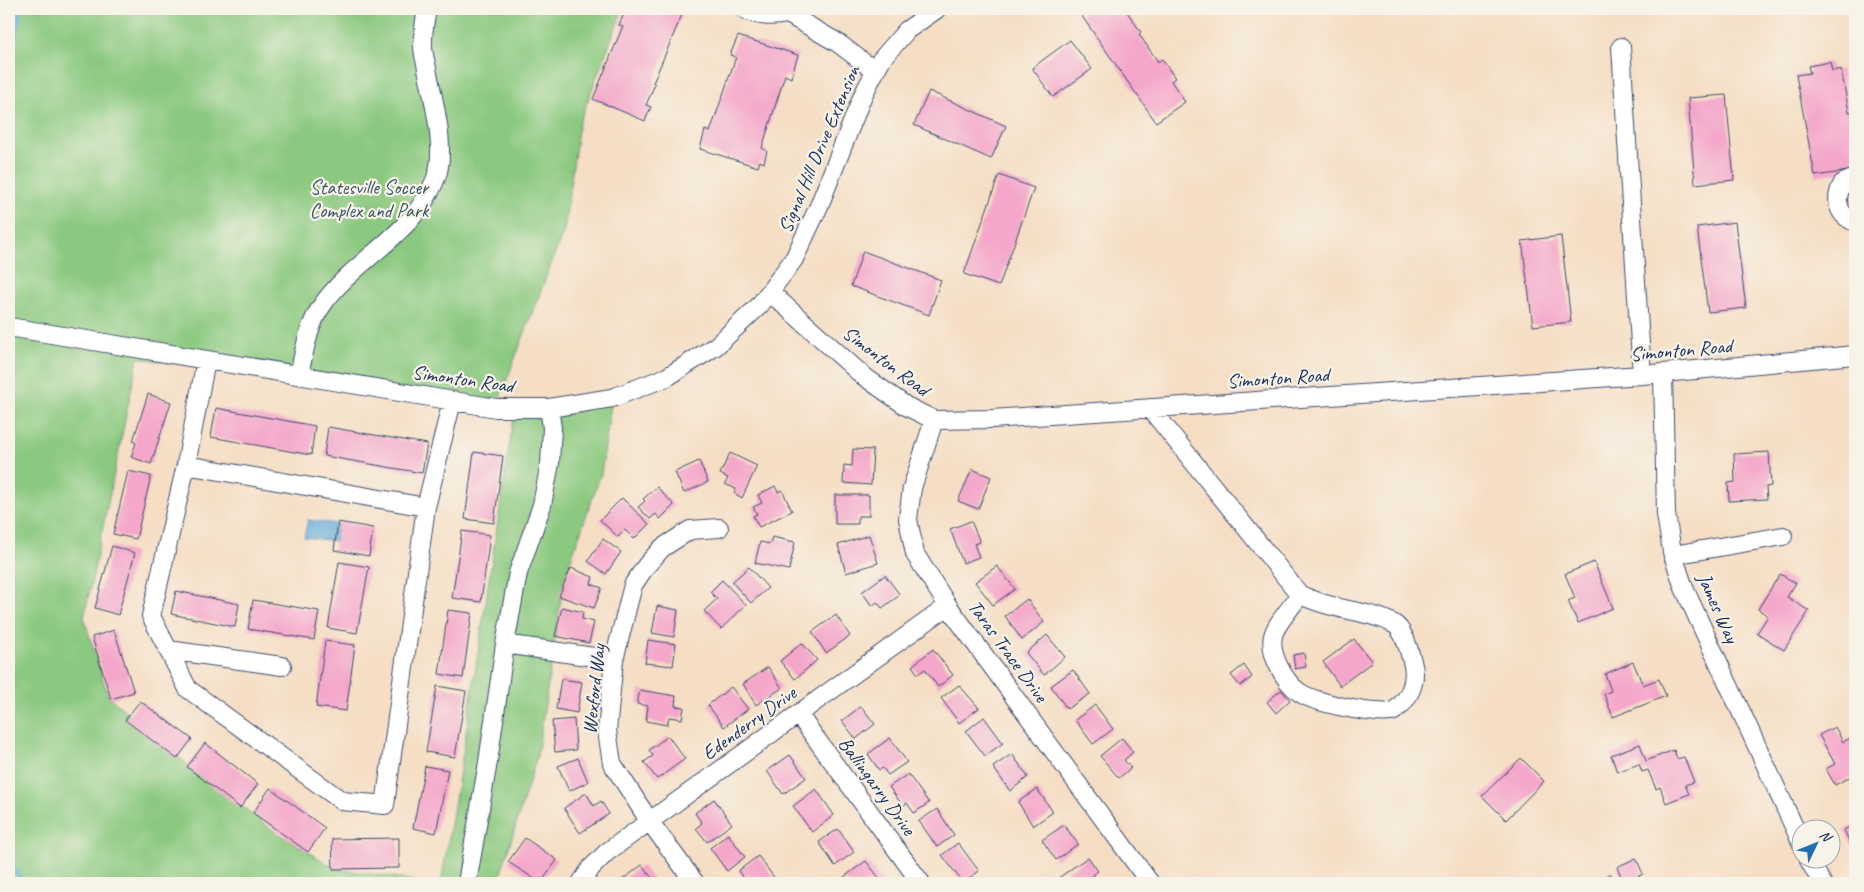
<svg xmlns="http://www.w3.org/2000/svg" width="1864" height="892" font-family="Caveat,sans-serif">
<rect width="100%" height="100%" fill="#f7f3e8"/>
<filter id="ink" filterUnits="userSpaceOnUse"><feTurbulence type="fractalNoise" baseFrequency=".02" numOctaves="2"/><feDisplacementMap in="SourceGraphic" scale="10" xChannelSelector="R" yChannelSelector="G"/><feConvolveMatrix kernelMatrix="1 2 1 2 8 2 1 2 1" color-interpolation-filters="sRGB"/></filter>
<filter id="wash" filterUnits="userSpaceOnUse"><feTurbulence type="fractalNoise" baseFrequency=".0096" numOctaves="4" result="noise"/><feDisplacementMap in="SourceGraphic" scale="20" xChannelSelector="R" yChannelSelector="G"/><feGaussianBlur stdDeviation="1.12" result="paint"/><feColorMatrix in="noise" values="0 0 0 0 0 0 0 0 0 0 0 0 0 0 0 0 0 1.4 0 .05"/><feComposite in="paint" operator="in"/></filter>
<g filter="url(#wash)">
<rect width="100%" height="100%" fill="#f5dec4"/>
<path fill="#8ac97f" stroke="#527c6e" d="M 9,9 L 623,9 L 579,123 L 564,230 L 496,408 L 138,358 L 84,618 L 108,696 L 173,753 L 271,829 L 336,869 L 401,878 L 422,883 L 15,883 L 9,875 Z
M 612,398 L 601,474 L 564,579 L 537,756 L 498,883 L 441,883 L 462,759 L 515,408 Z"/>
<path fill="#63acda" stroke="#3f6e9c" d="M 308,520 L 337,524 L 335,541 L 304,537 Z"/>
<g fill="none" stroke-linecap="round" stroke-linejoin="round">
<path stroke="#63acda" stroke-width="4.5" d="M 9,60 L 21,9
M 9,861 L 24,883"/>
</g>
<g id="blocks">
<path fill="#f4a7ca" d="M 626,9 L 681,9 L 684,10 L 653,83 L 655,84 L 646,105 L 651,107 L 645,121 L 593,99 L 623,26 L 619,25 Z
M 1089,9 L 1125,9 L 1141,32 L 1139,34 L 1158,62 L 1162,59 L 1175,78 L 1171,81 L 1185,102 L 1156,122 L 1081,15 Z
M 738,36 L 798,55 L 791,78 L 785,75 L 762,148 L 767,151 L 764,163 L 760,161 L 758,167 L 700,149 L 705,130 L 710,132 L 736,57 L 730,55 Z
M 1070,40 L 1092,69 L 1053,97 L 1032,68 Z
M 1830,62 L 1832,71 L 1841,69 L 1849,112 L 1855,111 L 1855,156 L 1852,157 L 1855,170 L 1815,176 L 1796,75 L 1810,73 L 1808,66 Z
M 929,91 L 1006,126 L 991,159 L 914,125 Z
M 1726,95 L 1734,180 L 1695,184 L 1688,98 Z
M 999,175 L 1034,188 L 999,286 L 964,274 Z
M 1735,222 L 1746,308 L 1708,312 L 1697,227 Z
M 1561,236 L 1571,322 L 1533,326 L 1522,241 Z
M 863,251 L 941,280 L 929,315 L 851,286 Z
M 148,394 L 171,402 L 151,464 L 131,457 L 136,443 L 133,441 Z
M 216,408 L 315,426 L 311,455 L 211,437 Z
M 328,427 L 427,444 L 422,473 L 324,456 Z
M 853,449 L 873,450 L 871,485 L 843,483 L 844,465 L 852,466 Z
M 474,452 L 503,456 L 494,523 L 465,519 Z
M 1769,452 L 1771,486 L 1766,487 L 1767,499 L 1729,501 L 1728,483 L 1735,482 L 1734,454 Z
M 730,453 L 757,466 L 742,498 L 734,493 L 736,489 L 725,484 L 728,478 L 720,474 Z
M 699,461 L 708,482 L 684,493 L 675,472 Z
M 972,469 L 991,477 L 978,509 L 958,501 Z
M 128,471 L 151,476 L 136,539 L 113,534 Z
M 775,486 L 778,492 L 782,490 L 792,511 L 759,527 L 753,516 L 757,514 L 753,507 L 762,503 L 758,495 Z
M 657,487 L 674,505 L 660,519 L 656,514 L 650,519 L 638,507 L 645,501 L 643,499 Z
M 835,495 L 869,495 L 869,516 L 858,516 L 858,524 L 835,524 Z
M 622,498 L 649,524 L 634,539 L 625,530 L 618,537 L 600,520 Z
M 971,521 L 980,542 L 974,544 L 979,557 L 963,563 L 950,529 Z
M 338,522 L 373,528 L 369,556 L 334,550 Z
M 462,531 L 490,535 L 481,602 L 452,598 Z
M 869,535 L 878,563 L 846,573 L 838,545 Z
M 772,537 L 795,542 L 789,570 L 755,563 L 760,542 L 770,544 Z
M 603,539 L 621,552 L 606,574 L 588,561 Z
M 112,546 L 135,553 L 118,615 L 95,608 Z
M 339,562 L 369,567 L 357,633 L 328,628 Z
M 1594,562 L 1613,608 L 1578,623 L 1568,601 L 1575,598 L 1565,574 Z
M 997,566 L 1015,589 L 993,605 L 975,582 Z
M 749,567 L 768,588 L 751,603 L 732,582 Z
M 571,568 L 593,577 L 591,584 L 602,588 L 594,608 L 559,596 Z
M 1780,574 L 1796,583 L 1787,597 L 1809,611 L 1784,650 L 1757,633 L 1768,616 L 1758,609 Z
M 885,575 L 900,595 L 882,608 L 877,602 L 872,606 L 862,592 Z
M 722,580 L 746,605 L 721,629 L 704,611 L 717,599 L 710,592 Z
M 176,591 L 239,604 L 235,627 L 171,614 Z
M 1027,599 L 1044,622 L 1022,640 L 1005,616 Z
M 253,600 L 319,611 L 314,640 L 248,629 Z
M 657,606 L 678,610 L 674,637 L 652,633 Z
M 562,607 L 583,612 L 582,619 L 594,622 L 589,643 L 555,636 Z
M 448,610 L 472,613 L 463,678 L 439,674 Z
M 836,615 L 850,636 L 826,653 L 812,632 Z
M 114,630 L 134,692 L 111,699 L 92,637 Z
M 1047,635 L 1065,657 L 1044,675 L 1026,653 Z
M 1354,639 L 1372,662 L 1340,686 L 1323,662 Z
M 648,640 L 676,644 L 673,666 L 645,663 Z
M 325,641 L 355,645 L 346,711 L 316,707 Z
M 802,643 L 817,660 L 795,679 L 780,661 Z
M 933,649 L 953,675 L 938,687 L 925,669 L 918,674 L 912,666 Z
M 1304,653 L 1306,667 L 1295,669 L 1293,655 Z
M 1633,662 L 1643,685 L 1659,679 L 1666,696 L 1613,717 L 1604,694 L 1611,691 L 1605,674 Z
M 1244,665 L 1252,677 L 1240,686 L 1231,675 Z
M 768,667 L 782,688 L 756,705 L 743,684 Z
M 1073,670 L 1090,694 L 1067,709 L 1051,686 Z
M 561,679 L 582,682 L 577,713 L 556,709 Z
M 959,685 L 979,708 L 959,723 L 941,698 Z
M 437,686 L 466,691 L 455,757 L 426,752 Z
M 731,687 L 748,709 L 724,727 L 708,705 Z
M 640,690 L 676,696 L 675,706 L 684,707 L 682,719 L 669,717 L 667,725 L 646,721 L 648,706 L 637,704 Z
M 1281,690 L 1290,700 L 1276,713 L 1267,702 Z
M 140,701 L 192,739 L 177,759 L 125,720 Z
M 1095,705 L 1113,729 L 1093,744 L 1075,720 Z
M 861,706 L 875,724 L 856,739 L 842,721 Z
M 984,717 L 1003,743 L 985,756 L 966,731 Z
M 574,719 L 576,750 L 555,752 L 552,721 Z
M 1835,727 L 1843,742 L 1853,737 L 1855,741 L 1855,774 L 1835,785 L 1826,769 L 1835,764 L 1819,735 Z
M 668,736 L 685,759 L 657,779 L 644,762 L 653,756 L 649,750 Z
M 890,738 L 907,762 L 888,775 L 883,768 L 879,770 L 868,754 Z
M 1122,738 L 1133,752 L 1124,760 L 1131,768 L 1119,778 L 1100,756 Z
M 205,743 L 258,784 L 240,808 L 187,767 Z
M 1640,744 L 1646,761 L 1674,750 L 1677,759 L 1684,757 L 1694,782 L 1685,785 L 1689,794 L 1666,803 L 1660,787 L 1656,789 L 1648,770 L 1642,772 L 1639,764 L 1617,772 L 1611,755 Z
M 1012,754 L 1028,777 L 1010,791 L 993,767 Z
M 790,755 L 806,778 L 783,794 L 767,771 Z
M 578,758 L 588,782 L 569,791 L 558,766 Z
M 1521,758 L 1544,781 L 1506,820 L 1482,796 Z
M 425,766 L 448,770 L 436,833 L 413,828 Z
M 908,774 L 929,803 L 914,813 L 907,803 L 903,806 L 889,787 Z
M 270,788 L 325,828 L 308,852 L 253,813 Z
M 816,789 L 834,815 L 812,832 L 793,806 Z
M 1037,789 L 1053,812 L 1033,826 L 1018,802 Z
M 586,793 L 594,806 L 601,801 L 609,814 L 580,833 L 564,808 Z
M 714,799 L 732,824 L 707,842 L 696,828 L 702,823 L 695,813 Z
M 937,809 L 954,835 L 937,847 L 919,821 Z
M 1855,824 L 1855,842 L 1851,845 L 1844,830 Z
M 1064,825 L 1078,844 L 1056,860 L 1042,840 Z
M 838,829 L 854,852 L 835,866 L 819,842 Z
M 728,834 L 745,857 L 727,871 L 710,848 Z
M 399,838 L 399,868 L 333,869 L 332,839 Z
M 525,838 L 557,860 L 541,883 L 508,862 Z
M 958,843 L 979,871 L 963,883 L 942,855 Z
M 758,856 L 776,880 L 772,883 L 747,883 L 738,871 Z
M 1088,857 L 1098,871 L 1093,875 L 1098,883 L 1061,883 L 1057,879 Z
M 1636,858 L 1643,874 L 1624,883 L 1617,867 Z
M 866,861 L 883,883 L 848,883 L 844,877 Z
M 642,865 L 656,883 L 618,883 Z
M 1610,873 L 1617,883 L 1600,883 L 1598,881 Z"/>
</g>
</g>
<g filter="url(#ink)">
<use href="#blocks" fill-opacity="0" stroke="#3c496d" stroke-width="1"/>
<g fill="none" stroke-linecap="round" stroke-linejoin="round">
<g stroke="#3c496d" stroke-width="20">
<path id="minor" d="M 744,9 C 759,17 771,17 788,14 L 786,9
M 788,14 L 838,43 L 875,71
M 1621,47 L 1642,375
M 1855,178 L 1843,183 C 1834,199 1837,215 1855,222
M 771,293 L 862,375 L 906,406 L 934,420 L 992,419 L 1642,375 L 1855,355
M 9,327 L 496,408 L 549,408 L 612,398 L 667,377 L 716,346 L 759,306 L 794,259 L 819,206 L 863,95 L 881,60 L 907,30 L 937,9
M 1663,373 L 1666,514 L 1672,552 L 1684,588 L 1802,844
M 299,375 C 304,353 308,326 321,307 C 353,259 414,236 436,178 C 447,150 433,98 427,69 C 426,62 423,54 423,47 C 422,34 425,21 427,9
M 1150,408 L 1300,595 C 1308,598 1317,602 1325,604 C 1346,611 1375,613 1394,624 C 1404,630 1409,650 1412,661 C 1417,678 1412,693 1400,706 C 1399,706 1395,710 1394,711 C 1380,717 1311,702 1299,692 C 1284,681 1269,654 1273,636 C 1275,625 1293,605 1300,595
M 934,420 L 912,488 L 908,519 L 915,554 L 948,606 L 1150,883
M 186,465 L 426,507 L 385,805 L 342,801 L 188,689 L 151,616 L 186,465 L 206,360
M 426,507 L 452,401
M 1673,555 L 1783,536
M 505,644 L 614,660
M 168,650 L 282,666
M 798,714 L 921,883
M 1809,860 L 1822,883
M 467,883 L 488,762 L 505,644 L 518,573 L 542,505 L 550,463 L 552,428 L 549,408
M 581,883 L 591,868 L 607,852 L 948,606
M 695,883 L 650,822 L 612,763 L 607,731 L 614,660 L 633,585 L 646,566 L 662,548 L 690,530 L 719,528"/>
</g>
<use href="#minor" stroke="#fff" stroke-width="18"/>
</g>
</g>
<g text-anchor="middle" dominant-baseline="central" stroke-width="4.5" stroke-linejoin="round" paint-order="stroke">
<g font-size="20" fill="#1b2f5e" stroke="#f7f3e8">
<text transform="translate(819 149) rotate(-67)">Signal Hill Drive Extension</text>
<text transform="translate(1681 350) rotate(-5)">Simonton Road</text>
<text transform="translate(886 361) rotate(37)">Simonton Road</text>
<text transform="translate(1278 378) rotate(-4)">Simonton Road</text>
<text transform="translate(463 379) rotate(8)">Simonton Road</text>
<text transform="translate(1718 608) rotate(66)">James Way</text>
<text transform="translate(1008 651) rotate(54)">Taras Trace Drive</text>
<text transform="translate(594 689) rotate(-84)">Wexford Way</text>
<text transform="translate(749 723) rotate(-36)">Edenderry Drive</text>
<text transform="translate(877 786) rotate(54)">Ballingarry Drive</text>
</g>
<g font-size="20" fill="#375666" stroke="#f7f3e8">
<text x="369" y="187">Statesville Soccer<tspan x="369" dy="23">Complex and Park</tspan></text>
</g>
</g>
<rect width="1864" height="892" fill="none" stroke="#f7f3e8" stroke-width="30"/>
<g transform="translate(1816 844) rotate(47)"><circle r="24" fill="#f7f3e8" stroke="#9fa5b1"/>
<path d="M0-4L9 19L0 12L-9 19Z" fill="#1f6fb2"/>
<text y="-8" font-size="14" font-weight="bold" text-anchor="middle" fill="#1b2f5e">N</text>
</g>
</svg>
